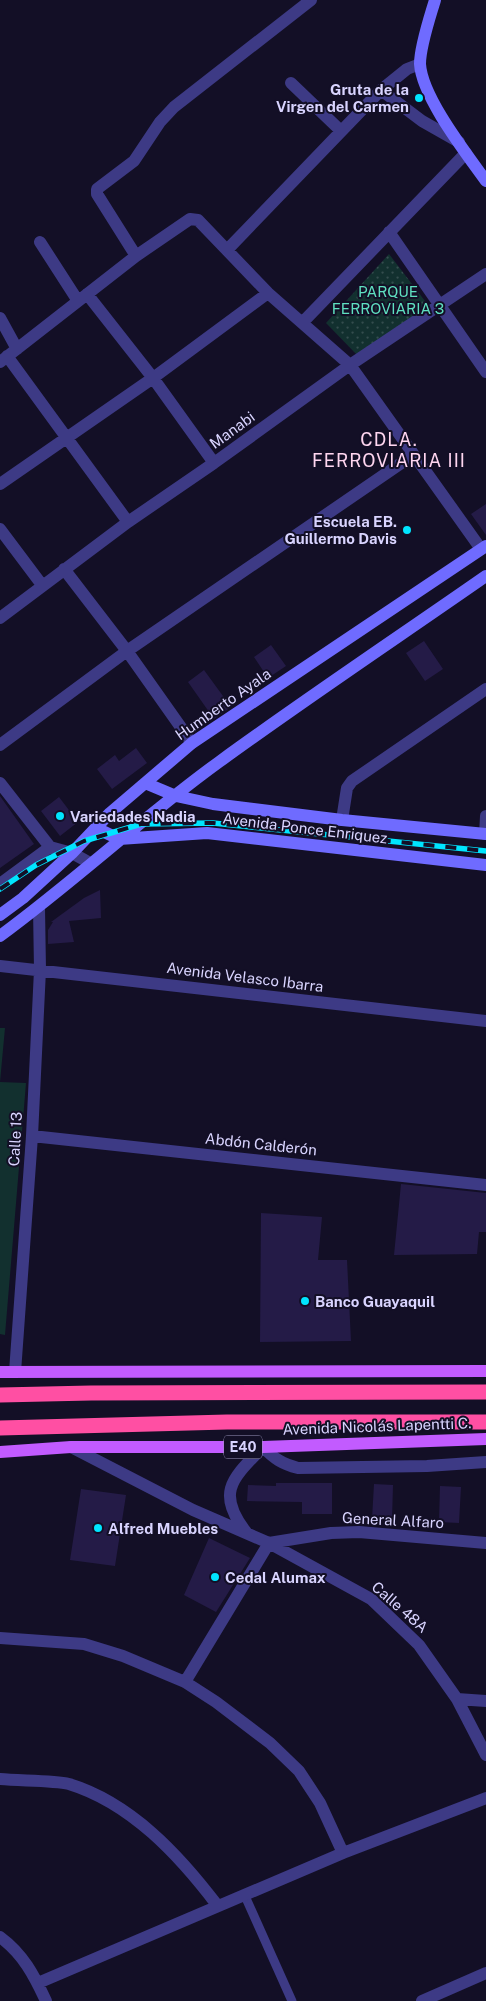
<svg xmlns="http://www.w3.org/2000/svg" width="486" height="2001" font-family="'Public Sans',sans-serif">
<defs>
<pattern id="park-dots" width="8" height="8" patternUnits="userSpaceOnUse" patternTransform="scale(1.25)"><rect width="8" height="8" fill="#12302f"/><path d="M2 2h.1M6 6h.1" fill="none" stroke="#344d4e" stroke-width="1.8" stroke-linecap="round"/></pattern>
</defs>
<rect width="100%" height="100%" fill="#130f26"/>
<path fill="url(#park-dots)" d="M 389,254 L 428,305 L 359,357 L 326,323 Z"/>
<path fill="#12302f" d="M 0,1028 L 5,1028 L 0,1082 Z
M 0,1082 L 26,1083 L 5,1335 L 0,1334 Z"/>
<path fill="#241b47" d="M 486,504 L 486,535 L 471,514 Z
M 424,641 L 443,669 L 425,681 L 406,653 Z
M 271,645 L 286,666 L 268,678 L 254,657 Z
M 204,670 L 231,707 L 214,719 L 188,682 Z
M 136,748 L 147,763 L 112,789 L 97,769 L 115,755 L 119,761 Z
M 0,796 L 34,844 L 0,868 Z
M 59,797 L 78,822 L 60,836 L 41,811 Z
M 100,890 L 101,918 L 69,921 L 74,942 L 48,944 L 48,930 L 53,922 L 51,922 L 84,898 Z
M 401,1184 L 486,1193 L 486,1232 L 479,1232 L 477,1254 L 394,1255 Z
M 261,1213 L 322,1217 L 318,1260 L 347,1260 L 351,1341 L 260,1342 Z
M 276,1483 L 332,1483 L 332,1514 L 302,1514 L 302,1502 L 247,1501 L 248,1485 L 276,1486 Z
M 374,1484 L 393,1485 L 392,1520 L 372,1519 Z
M 440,1486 L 461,1487 L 459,1523 L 439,1522 Z
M 81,1489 L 126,1495 L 115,1566 L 70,1560 Z
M 209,1538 L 250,1558 L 216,1612 L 184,1595 Z"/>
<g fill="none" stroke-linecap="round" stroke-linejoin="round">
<path stroke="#3d3a85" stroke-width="9" d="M 245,1896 L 292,2001"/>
<path stroke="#3d3a85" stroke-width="12" d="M 291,83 L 340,130
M 381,90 L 422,121 L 459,142
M 389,232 L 486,372
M 40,242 L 78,301
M 227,250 L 381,90 L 407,69 L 420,64
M 136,256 L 97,194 L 97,189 L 134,161 L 160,122 L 174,107 L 311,0
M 87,294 L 153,378 L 214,463
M 0,318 L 17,349
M 302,323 L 466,153
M 7,356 L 128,522
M 0,362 L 136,256 L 190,219 L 198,220 L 268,293 L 350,365 L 481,549
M 0,484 L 153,378 L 268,293
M 0,529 L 42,585
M 64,569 L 127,651 L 192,743
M 0,618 L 128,522 L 214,463 L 350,365 L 486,274
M 0,745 L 127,651 L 413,455
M 0,783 L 50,847
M 342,820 L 347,788 L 352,781 L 486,689
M 485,834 L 486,816
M 0,884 L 50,847 L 72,853 L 90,863
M 0,966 L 486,1021
M 32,1136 L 486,1185
M 15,1372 L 32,1136 L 40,970 L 39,908
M 71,1447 L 193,1510 L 269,1543 L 371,1599 L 419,1645 L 457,1699 L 486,1755
M 246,1532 C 215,1492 233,1478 263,1447 C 274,1459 283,1464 298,1468 L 427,1466 L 486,1462
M 0,1638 L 84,1644 L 123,1656 L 185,1682 L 216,1702 L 270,1743 L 299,1771 L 320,1803 L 343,1853
M 185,1682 L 269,1543 L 331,1533 L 359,1532 L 486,1543
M 457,1699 L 486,1701
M 0,1779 C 18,1781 53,1780 69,1784 C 131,1803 179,1855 217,1905
M 0,1937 C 23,1954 34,1975 46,2001
M 38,1983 L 343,1853 L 486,1798
M 422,2001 L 486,1973"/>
<path stroke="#6f6bff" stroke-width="12" d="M 435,0 C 430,17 420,46 420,64 C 422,97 466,153 486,181
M 145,783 L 176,796 L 213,804 L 342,820 L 486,834
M 96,828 L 119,839 L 207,833 L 486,865
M 0,915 L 23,898 L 72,853 L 110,813 L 192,743 L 486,546
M 0,936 C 75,881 143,817 219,762 C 307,698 397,638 486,576"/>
<path stroke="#c25bff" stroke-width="12" d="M 0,1372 L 486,1371
M 0,1452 L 71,1447 L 263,1447 L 486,1439"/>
<path stroke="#ff4fa3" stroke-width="15" d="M 0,1395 L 91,1393 L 486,1392
M 0,1428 L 227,1422 L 486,1422"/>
<g stroke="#00e5ff" stroke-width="5.5">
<path id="rail" d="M 0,889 L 36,865 L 84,841 L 141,824 L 213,823 L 486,851"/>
</g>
<use href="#rail" stroke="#130f26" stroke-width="4" stroke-dasharray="11" stroke-linecap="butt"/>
</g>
<g fill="#00e5ff" stroke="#130f26" stroke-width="2">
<circle cx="419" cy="98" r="5"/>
<circle cx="407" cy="530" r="5"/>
<circle cx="60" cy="816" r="5"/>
<circle cx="305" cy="1301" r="5"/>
<circle cx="98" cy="1528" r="5"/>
<circle cx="215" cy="1577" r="5"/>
</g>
<g text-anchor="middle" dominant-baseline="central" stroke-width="4" stroke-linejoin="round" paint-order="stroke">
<rect fill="#130f26" stroke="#9e99be" stroke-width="1" x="224" y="1435.5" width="38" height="23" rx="4"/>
<g font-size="14" font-weight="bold" fill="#d9d4ff">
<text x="243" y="1447">E40</text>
</g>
<g font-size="15" font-weight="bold" fill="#d9d4ff" stroke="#130f26" text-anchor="start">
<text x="409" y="89" text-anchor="end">Gruta de la<tspan x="409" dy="17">Virgen del Carmen</tspan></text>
<text x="397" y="521" text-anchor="end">Escuela EB.<tspan x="397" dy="17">Guillermo Davis</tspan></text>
<text x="70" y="816">Variedades Nadia</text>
<text x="315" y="1301">Banco Guayaquil</text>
<text x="108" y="1528">Alfred Muebles</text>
<text x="225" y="1577">Cedal Alumax</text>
</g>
<g font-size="15" fill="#5fe0c0" stroke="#130f26">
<text x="388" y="291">PARQUE<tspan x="388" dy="17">FERROVIARIA 3</tspan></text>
</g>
<g font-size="15" fill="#d9d4ff" stroke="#130f26">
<text transform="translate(232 430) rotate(-36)">Manabi</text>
<text transform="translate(223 704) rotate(-35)">Humberto Ayala</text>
<text transform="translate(305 828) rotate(7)">Avenida Ponce Enriquez</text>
<text transform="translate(245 977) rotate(7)">Avenida Velasco Ibarra</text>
<text transform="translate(15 1139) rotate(-87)">Calle 13</text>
<text transform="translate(261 1144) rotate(6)">Abdón Calderón</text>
<text transform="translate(377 1426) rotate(-2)">Avenida Nicolás Lapentti C.</text>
<text transform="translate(393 1520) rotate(3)">General Alfaro</text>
<text transform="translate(400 1607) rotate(41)">Calle 48A</text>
</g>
<g font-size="18" letter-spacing="1" fill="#ffd6f0" stroke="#130f26">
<text x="389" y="439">CDLA.<tspan x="389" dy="21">FERROVIARIA III</tspan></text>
</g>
</g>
</svg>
